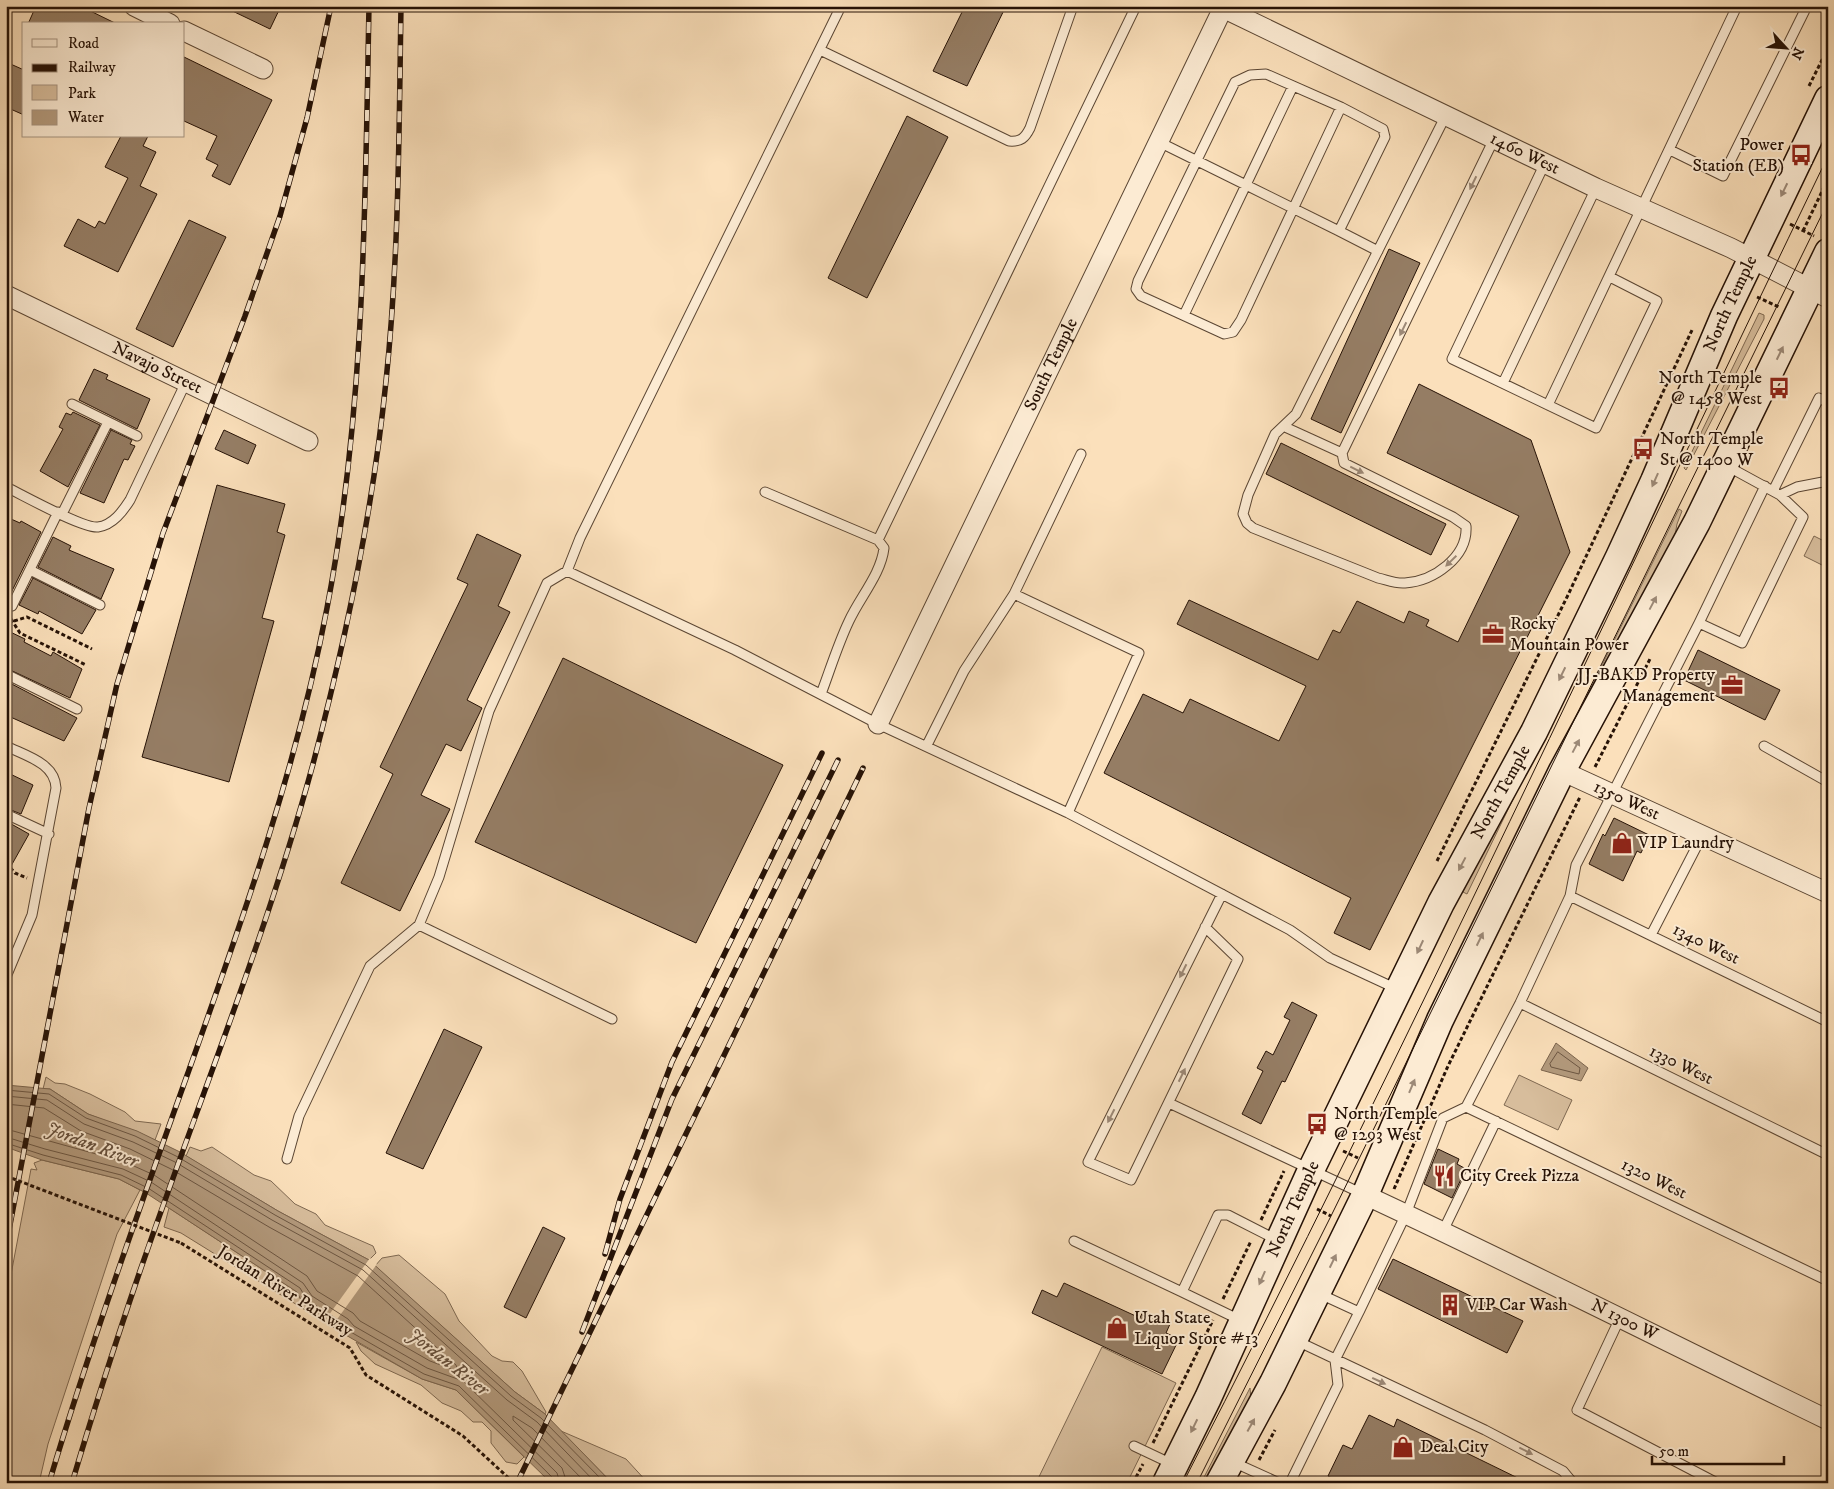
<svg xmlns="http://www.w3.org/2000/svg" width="1834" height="1489" font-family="'IM FELL DW Pica',serif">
<rect width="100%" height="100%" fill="#fbe0bb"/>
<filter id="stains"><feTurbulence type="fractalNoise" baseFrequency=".004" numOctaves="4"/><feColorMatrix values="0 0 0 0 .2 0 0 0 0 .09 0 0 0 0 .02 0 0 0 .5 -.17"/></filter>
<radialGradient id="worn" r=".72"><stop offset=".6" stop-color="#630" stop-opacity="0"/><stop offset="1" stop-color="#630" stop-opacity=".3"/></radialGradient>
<path fill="#d7bd9c" stroke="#7e6851" d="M 1759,313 L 1764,315 L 1764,319 L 1686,470 L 1684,468 Z
M 1679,509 L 1682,511 L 1677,524 L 1673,546 L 1573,724 Z
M 1814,536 L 1828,543 L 1828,568 L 1804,556 Z
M 1517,791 L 1467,894 L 1463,892 L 1464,881 Z
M 1519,1075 L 1572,1100 L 1558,1130 L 1504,1105 Z
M 46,1077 L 55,1083 L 65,1084 L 90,1094 L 125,1112 L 135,1121 L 161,1124 L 155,1140 L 88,1114 L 50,1089 L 43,1089 Z
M 190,1147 L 201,1151 L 212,1147 L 254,1175 L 271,1181 L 295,1204 L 316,1214 L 325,1225 L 373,1246 L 376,1253 L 369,1260 L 278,1211 L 186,1156 Z
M 42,1160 L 119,1179 L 140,1190 L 117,1234 L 48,1444 L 39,1483 L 6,1483 L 6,1301 L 31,1169 L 37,1170 L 34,1163 Z
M 169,1208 L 297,1292 L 303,1304 L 342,1328 L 344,1334 L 181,1233 L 164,1227 Z
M 399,1255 L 445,1294 L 459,1321 L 492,1356 L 502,1361 L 513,1362 L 522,1371 L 546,1412 L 545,1414 L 515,1392 L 375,1266 L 382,1258 Z
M 356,1342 L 422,1379 L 456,1390 L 524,1457 L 517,1464 L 506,1462 L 491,1443 L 491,1431 L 482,1422 L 473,1422 L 461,1411 L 442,1403 L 421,1385 L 375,1364 L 361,1351 Z
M 1102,1347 L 1176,1383 L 1127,1483 L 1036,1483 Z
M 1250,1388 L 1251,1400 L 1208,1483 L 1201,1483 Z
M 561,1431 L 626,1459 L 648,1483 L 612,1483 Z"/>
<path fill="#b39a7d" stroke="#7b644d" d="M 1556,1043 L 1588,1068 L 1581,1081 L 1541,1070 Z
M 6,1085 L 50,1089 L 88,1114 L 137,1131 L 180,1152 L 278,1211 L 369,1260 L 515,1392 L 545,1414 L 612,1483 L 551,1483 L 456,1390 L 422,1379 L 344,1334 L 342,1328 L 303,1304 L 297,1292 L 146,1193 L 119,1179 L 42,1160 L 6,1147 Z"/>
<path fill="#fbe0bb" d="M 370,1258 L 377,1264 L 333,1325 L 326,1319 Z"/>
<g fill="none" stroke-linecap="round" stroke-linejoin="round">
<path stroke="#6c5642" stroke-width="1" d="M 1558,1052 L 1580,1068 L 1579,1074 L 1551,1067 L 1550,1064 Z
M 6,1090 L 49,1094 L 86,1118 L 135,1136 L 178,1157 L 275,1215 L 366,1265 L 511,1396 L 541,1418 L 605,1483
M 6,1096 L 47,1100 L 84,1124 L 133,1142 L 175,1162 L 272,1220 L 363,1270 L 507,1400 L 537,1422 L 596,1483
M 6,1104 L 44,1108 L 81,1131 L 130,1149 L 171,1169 L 269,1227 L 358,1276 L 456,1365 L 457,1368 L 454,1370 L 430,1361 L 360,1321 L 353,1313 L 317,1291 L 307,1276 L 154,1175 L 125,1162 L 6,1129
M 6,1137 L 45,1149 L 123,1169 L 151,1182 L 303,1283 L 312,1296 L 348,1319 L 354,1326 L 427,1368 L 463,1381 L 557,1473 L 560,1483
M 6,1143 L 43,1155 L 121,1175 L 148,1188 L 300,1288 L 307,1300 L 345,1324 L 349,1331 L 424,1374 L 459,1386 L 552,1477 L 554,1483
M 567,1483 L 562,1468 L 513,1420 L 513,1416 L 532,1428 L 586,1483"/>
</g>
<path fill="#957d64" stroke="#261206" d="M 36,6 L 80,6 L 117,24 L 28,24 Z
M 222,6 L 281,6 L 270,29 Z
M 965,6 L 1006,6 L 967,86 L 933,71 Z
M 184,57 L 272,100 L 230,185 L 212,176 L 218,165 L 206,159 L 217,136 L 184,121 Z
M 6,62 L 24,70 L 24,115 L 6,107 Z
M 907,116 L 948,137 L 867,298 L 828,278 Z
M 121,136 L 148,136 L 143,146 L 156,152 L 140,186 L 157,194 L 118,272 L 64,246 L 78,219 L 95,228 L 99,221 L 105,224 L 128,178 L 105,167 Z
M 189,220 L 226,237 L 173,347 L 136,329 Z
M 1389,249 L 1420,263 L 1341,433 L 1311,419 Z
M 94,369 L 108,375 L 106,379 L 150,399 L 137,429 L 79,400 Z
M 1419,384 L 1531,440 L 1570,552 L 1370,950 L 1334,933 L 1351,898 L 1104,773 L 1143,694 L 1183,713 L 1190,699 L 1279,741 L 1306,686 L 1177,624 L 1189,600 L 1318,660 L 1333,630 L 1340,633 L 1357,601 L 1404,623 L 1409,611 L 1429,620 L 1426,626 L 1458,642 L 1519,516 L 1387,453 Z
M 73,412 L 100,425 L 68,487 L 40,471 L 63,429 L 59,427 L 66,413 L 71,415 Z
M 111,430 L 132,440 L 130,444 L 135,446 L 128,460 L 124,459 L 104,503 L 80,493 Z
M 224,430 L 256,445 L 248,464 L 215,449 Z
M 1281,443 L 1446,524 L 1431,555 L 1266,474 Z
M 217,485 L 285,504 L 277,532 L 285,535 L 262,618 L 274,621 L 229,782 L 142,757 Z
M 11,519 L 20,523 L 21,521 L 41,532 L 8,599 L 6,598 L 6,529 Z
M 477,534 L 521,555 L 498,606 L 510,612 L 467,700 L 482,708 L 461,751 L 446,744 L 421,795 L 450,809 L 400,911 L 341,883 L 393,774 L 380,767 L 468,584 L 457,579 Z
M 53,537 L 71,546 L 69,550 L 114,569 L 101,599 L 38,567 Z
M 33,578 L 96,610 L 82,634 L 39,611 L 38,614 L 19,605 Z
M 6,630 L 25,639 L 24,642 L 51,656 L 53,652 L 82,669 L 70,698 L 6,668 Z
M 1698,650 L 1780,690 L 1765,720 L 1684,680 Z
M 563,658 L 783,765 L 696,943 L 475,842 Z
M 6,681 L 77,718 L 64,741 L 6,715 Z
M 6,772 L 33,785 L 21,814 L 6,808 Z
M 1614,818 L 1649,835 L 1641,853 L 1637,851 L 1623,881 L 1589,864 L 1603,834 L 1605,836 Z
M 6,821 L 29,834 L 6,875 Z
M 1292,1002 L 1317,1015 L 1285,1082 L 1282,1081 L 1261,1124 L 1242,1114 L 1263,1071 L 1257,1068 L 1266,1051 L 1273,1055 L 1290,1020 L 1284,1017 Z
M 444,1029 L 482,1047 L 423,1169 L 386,1153 Z
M 1438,1149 L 1459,1159 L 1457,1164 L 1466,1169 L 1452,1198 L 1424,1184 Z
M 543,1227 L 565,1238 L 526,1318 L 504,1307 Z
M 1393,1259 L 1523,1321 L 1507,1353 L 1378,1289 Z
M 1064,1283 L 1140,1318 L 1143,1311 L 1170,1324 L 1166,1333 L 1179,1339 L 1162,1374 L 1032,1313 L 1042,1290 L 1057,1297 Z
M 1369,1415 L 1394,1427 L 1397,1419 L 1528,1483 L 1341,1483 L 1328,1476 L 1343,1445 L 1352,1449 Z"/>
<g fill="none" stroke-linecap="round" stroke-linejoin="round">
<g stroke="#5b4633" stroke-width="11">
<path id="lane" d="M 820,50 L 1009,141 C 1021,142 1025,138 1030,128 L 1073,6
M 1446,115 L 1296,414 L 1275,434 L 1248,495 L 1243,514 L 1247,523 L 1253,528 L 1378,578 C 1387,580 1396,584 1405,583 C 1434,581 1468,557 1466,526 L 1453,517 L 1344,463 L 1342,453 L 1494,139
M 1159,142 C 1219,172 1279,201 1339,231 L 1385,137 L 1383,129 L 1341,107 L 1266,74 L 1250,75 L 1235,82 L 1138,281 L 1136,289 L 1141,296 L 1224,334 L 1233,332 L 1241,320 L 1341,107
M 1670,150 L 1723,176 L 1807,6
M 1545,163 L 1452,359 L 1596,428 L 1657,301 L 1610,277
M 1339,231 L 1378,251
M 1184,315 L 1293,86
M 1503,383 L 1596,188
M 72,404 L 137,436
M 1548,405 L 1737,6
M 1285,427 L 1342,453
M 6,487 C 23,495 83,529 98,527 C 113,525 123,511 130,500 L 186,382
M 1773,491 L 1819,398 L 1828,402
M 765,492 L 878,540 L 884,548 C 881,574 860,597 849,621 C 838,644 830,670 821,694
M 1780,495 L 1797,487 L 1828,481
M 62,514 L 108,422
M 878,540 L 1136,6
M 30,570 L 100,605
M 567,571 L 580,538 L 841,6
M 12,606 L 58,512
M 1699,623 L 1742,643 L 1803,517 L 1780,495 L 1727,466
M 6,674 L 77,709
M 927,745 L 964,671 L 1014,594
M 6,746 C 26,756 55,763 56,788 L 32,915 L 6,977
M 1764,746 L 1828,782
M 1068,813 L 1139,653 L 1014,594 L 1081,454
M 6,814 L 49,834
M 1570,896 L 1828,1022
M 1205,927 L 1238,959 L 1131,1180 L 1088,1162 L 1222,894
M 1651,935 L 1702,836
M 1520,1003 L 1828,1155
M 612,1019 L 419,925 L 439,877 L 489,711 L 547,583 L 567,571 L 735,650 L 878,724 L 1068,813 L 1290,930 L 1330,958 L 1397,989
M 1169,1103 L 1363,1194
M 1466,1107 L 1828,1281
M 287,1159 L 299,1116 L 370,966 L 419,925
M 1443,1231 L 1496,1121
M 1074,1241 L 1182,1292
M 1320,1294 L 1359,1312 L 1406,1214 L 1443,1118 L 1466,1107 L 1520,1003 L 1570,896 L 1576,865 L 1699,623 L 1765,486
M 1240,1320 L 1182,1292 L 1218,1215 L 1228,1215 L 1277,1240
M 1619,1320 L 1577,1410 L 1717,1483
M 1297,1341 L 1485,1430 L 1563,1471 L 1573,1483
M 1134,1446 L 1172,1464
M 1233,1462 L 1279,1483
M 1290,1483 L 1338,1385 L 1335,1360 L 1359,1312"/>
</g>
<g stroke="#5b4633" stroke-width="21">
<g id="street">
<path d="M 134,6 L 170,24"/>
<path id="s1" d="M 1223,8 L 1596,188 L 1731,248 L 1828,298"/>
<path d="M 184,31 L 263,69"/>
<path id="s2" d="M 6,295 L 308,441"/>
<path id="s3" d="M 878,724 L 1224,6"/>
<path id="s4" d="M 1562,771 L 1828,893"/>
<path id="s5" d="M 1365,1195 C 1520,1267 1673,1345 1828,1420"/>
</g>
</g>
<g stroke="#261206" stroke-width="29">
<g id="secondary">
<path id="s6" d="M 1166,1483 L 1208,1398 L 1311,1170 L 1441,903 L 1534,732 L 1619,557 L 1654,481 L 1724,316 L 1828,99"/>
<path d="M 1219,1483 L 1273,1383 L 1365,1195 L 1440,1020 L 1562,771 L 1697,522 L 1828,252"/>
</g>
</g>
<path stroke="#261206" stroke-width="3" stroke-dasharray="4 2.5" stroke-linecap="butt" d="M 1809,86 L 1828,48
M 1790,224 L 1814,236
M 1803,231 L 1828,179
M 1757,297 L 1779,307
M 11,619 L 20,633 L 86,665
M 14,621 L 27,617 L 92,649
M 1595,767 L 1650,659
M 1437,861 L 1568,595 L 1693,328
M 6,863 L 15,873 L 27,878
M 1343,1151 L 1358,1158
M 1394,1189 L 1448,1066 L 1580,797
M 1317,1209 L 1331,1216
M 1261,1220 L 1284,1171
M 181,1243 L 350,1348 L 366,1375 L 463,1436 L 514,1483
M 1223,1299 L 1251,1241
M 1153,1443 L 1213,1320
M 1259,1460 L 1275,1430
M 1133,1483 L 1143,1464"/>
<use href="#lane" stroke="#fcebd3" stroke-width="9"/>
<use href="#street" stroke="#fcebd3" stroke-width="19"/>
<use href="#secondary" stroke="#fcebd3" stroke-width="26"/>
<path stroke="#261206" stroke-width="1" d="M 1183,1483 C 1408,1046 1614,599 1828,156
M 1197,1483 L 1331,1216 L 1828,202"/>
<g stroke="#261206" stroke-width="5.5">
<path id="rail" d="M 6,1246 L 89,808 L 117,684 L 163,533 L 245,316 L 280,216 L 307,118 L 331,6
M 605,1254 L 620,1199 L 672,1062 L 822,753
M 582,1332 L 672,1099 L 838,760
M 49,1483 C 91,1343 140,1207 189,1070 C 243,918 297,767 327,608 C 365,410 365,208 369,6
M 72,1483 C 93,1412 116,1341 140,1271 C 198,1103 266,937 313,764 C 346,639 373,510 386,381 C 399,257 399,131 401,6
M 517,1483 L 863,768"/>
</g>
<use href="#rail" stroke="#fcebd3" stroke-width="4" stroke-dasharray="11" stroke-linecap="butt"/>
<path stroke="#261206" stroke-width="3" stroke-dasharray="4 2.5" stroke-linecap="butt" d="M 6,1176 L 181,1243"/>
</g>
<defs><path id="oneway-solid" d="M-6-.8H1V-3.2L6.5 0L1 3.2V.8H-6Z" transform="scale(1.25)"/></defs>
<g fill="#9c8977">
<use href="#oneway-solid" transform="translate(1473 183) rotate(116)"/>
<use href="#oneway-solid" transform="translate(1784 190) rotate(116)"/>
<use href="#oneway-solid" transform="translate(1403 329) rotate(116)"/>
<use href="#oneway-solid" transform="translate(1780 353) rotate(-64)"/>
<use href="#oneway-solid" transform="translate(1357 470) rotate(26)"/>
<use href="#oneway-solid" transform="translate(1655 480) rotate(114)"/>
<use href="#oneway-solid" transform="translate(1451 561) rotate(136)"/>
<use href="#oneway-solid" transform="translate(1653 603) rotate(-62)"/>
<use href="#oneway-solid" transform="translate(1562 674) rotate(116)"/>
<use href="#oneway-solid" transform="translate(1576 746) rotate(-62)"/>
<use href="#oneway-solid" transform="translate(1462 864) rotate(118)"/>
<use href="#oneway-solid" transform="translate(1480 939) rotate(-64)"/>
<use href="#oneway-solid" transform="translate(1420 947) rotate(115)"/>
<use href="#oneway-solid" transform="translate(1183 971) rotate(117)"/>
<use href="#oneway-solid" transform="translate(1182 1075) rotate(-64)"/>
<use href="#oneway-solid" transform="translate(1412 1086) rotate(-67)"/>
<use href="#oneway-solid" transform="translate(1111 1116) rotate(117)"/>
<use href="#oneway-solid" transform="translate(1333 1261) rotate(-64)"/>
<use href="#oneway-solid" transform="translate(1262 1278) rotate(114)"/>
<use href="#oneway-solid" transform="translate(1379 1381) rotate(25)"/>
<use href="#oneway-solid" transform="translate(1251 1425) rotate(-61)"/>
<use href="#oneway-solid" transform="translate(1194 1426) rotate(116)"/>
<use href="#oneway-solid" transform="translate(1526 1451) rotate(27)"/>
</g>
<defs>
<g id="bus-bare" transform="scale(1.725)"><path d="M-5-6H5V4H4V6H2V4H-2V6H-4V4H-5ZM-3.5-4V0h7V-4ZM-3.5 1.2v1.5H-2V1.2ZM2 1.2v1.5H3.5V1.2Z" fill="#8f2418" stroke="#fcebd3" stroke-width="2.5" paint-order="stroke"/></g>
<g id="office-bare" transform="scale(1.725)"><path d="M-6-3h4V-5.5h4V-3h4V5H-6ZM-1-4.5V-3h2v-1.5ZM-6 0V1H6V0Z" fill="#8f2418" stroke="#fcebd3" stroke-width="2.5" paint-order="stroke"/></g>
<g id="shop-bare" transform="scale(1.725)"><path d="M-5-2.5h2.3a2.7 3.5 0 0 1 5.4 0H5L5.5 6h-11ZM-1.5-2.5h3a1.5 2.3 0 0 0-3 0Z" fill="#8f2418" stroke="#fcebd3" stroke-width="2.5" paint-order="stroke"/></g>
<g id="restaurant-bare" transform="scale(1.725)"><path d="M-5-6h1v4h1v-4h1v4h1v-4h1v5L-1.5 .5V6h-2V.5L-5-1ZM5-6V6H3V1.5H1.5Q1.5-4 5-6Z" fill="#8f2418" stroke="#fcebd3" stroke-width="2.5" paint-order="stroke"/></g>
<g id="building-bare" transform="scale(1.725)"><path d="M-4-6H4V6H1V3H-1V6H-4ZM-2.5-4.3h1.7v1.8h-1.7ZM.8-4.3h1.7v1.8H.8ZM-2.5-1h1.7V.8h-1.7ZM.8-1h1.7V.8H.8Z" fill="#8f2418" stroke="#fcebd3" stroke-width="2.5" paint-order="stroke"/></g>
</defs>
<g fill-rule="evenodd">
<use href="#bus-bare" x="1801" y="155"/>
<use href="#bus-bare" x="1779" y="388"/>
<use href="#bus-bare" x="1643" y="449"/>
<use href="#office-bare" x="1493" y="634"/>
<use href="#office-bare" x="1732" y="685"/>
<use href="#shop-bare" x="1622" y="843"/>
<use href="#bus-bare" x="1317" y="1124"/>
<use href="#restaurant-bare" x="1444" y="1176"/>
<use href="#building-bare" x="1450" y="1305"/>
<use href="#shop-bare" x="1117" y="1328"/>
<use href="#shop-bare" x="1403" y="1447"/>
</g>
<g text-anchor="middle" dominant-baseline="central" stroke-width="4" stroke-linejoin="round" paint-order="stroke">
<g font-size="18" fill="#261206" stroke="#fcebd3" text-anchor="start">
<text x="1784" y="145" text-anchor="end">Power<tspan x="1784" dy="21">Station (EB)</tspan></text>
<text x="1762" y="378" text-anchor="end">North Temple<tspan x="1762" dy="21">@ 1458 West</tspan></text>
<text x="1660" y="439">North Temple<tspan x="1660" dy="21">St @ 1400 W</tspan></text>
<text x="1510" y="624">Rocky<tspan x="1510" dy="21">Mountain Power</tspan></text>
<text x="1715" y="675" text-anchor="end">JJ-BAKD Property<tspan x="1715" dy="21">Management</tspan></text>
<text x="1638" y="843">VIP Laundry</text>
<text x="1334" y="1114">North Temple<tspan x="1334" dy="21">@ 1293 West</tspan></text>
<text x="1460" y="1176">City Creek Pizza</text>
<text x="1466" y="1305">VIP Car Wash</text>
<text x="1134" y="1318">Utah State<tspan x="1134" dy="21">Liquor Store #13</tspan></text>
<text x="1420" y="1447">Deal City</text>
</g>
<g font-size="18" fill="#261206" stroke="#fcebd3">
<text stroke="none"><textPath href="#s1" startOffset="335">1460 West</textPath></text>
<text stroke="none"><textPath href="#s6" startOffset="1308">North Temple</textPath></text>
<text stroke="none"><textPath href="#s3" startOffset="399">South Temple</textPath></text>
<text stroke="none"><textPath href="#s2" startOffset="168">Navajo Street</textPath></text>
<text stroke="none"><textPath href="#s6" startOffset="768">North Temple</textPath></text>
<text stroke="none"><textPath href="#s4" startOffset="71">1350 West</textPath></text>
<text transform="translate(1706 944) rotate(26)">1340 West</text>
<text transform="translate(1681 1065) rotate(26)">1330 West</text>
<text transform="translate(1654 1179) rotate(26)">1320 West</text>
<text stroke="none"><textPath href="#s6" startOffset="302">North Temple</textPath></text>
<text transform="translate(285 1291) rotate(32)">Jordan River Parkway</text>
<text stroke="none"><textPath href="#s5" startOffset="288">N 1300 W</textPath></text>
</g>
<g font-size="19" font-style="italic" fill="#654f3c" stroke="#fcebd3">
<text transform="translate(92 1145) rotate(21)">Jordan River</text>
<text transform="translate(448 1362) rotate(38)">Jordan River</text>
</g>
</g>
<rect width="1834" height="1489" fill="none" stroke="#fbe0bb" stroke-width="25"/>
<rect x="8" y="8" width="1819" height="1474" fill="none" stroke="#261206" stroke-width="2.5"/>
<rect x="12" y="12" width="1809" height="1464" fill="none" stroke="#261206"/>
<rect x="22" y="22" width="162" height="115" fill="#fcebd3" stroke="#a69481"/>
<rect x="32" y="39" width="25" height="8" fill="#fcebd3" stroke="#a69481"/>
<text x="68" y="48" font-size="15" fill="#261206">Road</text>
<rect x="32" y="64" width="25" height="8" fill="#261206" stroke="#a69481"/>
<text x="68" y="72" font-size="15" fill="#261206">Railway</text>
<rect x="32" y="85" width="25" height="15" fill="#d7bd9c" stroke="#a69481"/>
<text x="68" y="98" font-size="15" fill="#261206">Park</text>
<rect x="32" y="110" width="25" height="15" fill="#b39a7d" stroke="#a69481"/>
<text x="68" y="122" font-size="15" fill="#261206">Water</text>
<g transform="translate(1786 48) rotate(116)" stroke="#fcebd3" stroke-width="4" paint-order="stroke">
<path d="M0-4L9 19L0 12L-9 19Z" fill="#261206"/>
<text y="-8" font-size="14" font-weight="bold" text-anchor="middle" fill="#261206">N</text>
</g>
<path d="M1652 1456v8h132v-8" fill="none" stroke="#261206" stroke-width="2.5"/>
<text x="1659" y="1456" font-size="15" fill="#261206" stroke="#fcebd3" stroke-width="4" paint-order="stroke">50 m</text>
<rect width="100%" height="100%" filter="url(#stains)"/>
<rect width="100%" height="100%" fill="url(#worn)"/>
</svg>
